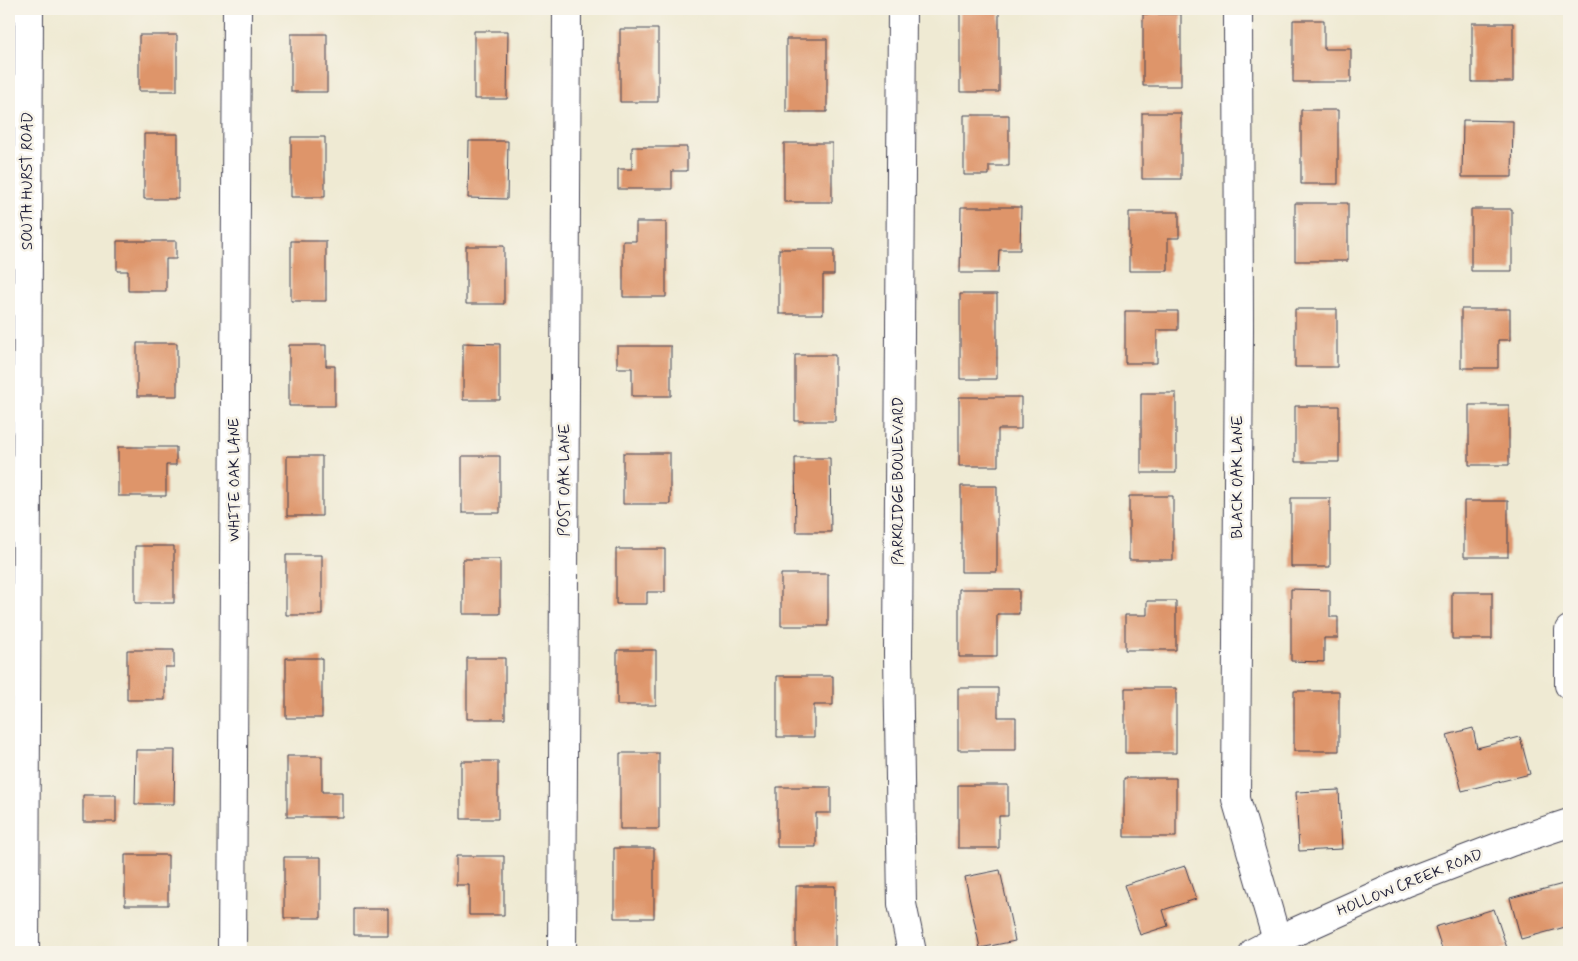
<svg xmlns="http://www.w3.org/2000/svg" width="1578" height="961" font-family="Mynerve,sans-serif">
<rect width="100%" height="100%" fill="#f7f3e8"/>
<filter id="ink" filterUnits="userSpaceOnUse"><feTurbulence type="fractalNoise" baseFrequency=".02" numOctaves="2"/><feDisplacementMap in="SourceGraphic" scale="10" xChannelSelector="R" yChannelSelector="G"/><feConvolveMatrix kernelMatrix="1 2 1 2 8 2 1 2 1" color-interpolation-filters="sRGB"/></filter>
<filter id="wash" filterUnits="userSpaceOnUse"><feTurbulence type="fractalNoise" baseFrequency=".0096" numOctaves="4" result="noise"/><feDisplacementMap in="SourceGraphic" scale="20" xChannelSelector="R" yChannelSelector="G"/><feGaussianBlur stdDeviation="1.12" result="paint"/><feColorMatrix in="noise" values="0 0 0 0 0 0 0 0 0 0 0 0 0 0 0 0 0 1.4 0 .05"/><feComposite in="paint" operator="in"/></filter>
<g filter="url(#wash)">
<rect width="100%" height="100%" fill="#efead3"/>
<g id="blocks">
<path fill="#de956b" d="M 960,9 L 999,9 L 999,92 L 960,92 Z
M 1143,14 L 1181,14 L 1181,86 L 1143,86 Z
M 1293,20 L 1324,20 L 1324,49 L 1351,49 L 1351,82 L 1293,82 Z
M 1472,23 L 1513,23 L 1513,82 L 1472,82 Z
M 620,29 L 658,29 L 658,102 L 620,102 Z
M 474,31 L 508,31 L 507,99 L 474,99 Z
M 291,34 L 327,34 L 327,92 L 291,92 Z
M 139,35 L 177,35 L 177,91 L 139,91 Z
M 786,39 L 827,39 L 827,112 L 786,112 Z
M 1301,110 L 1338,110 L 1338,184 L 1301,184 Z
M 1142,113 L 1181,113 L 1181,179 L 1142,179 Z
M 964,115 L 1009,115 L 1009,166 L 989,166 L 989,175 L 964,175 Z
M 1463,120 L 1513,121 L 1512,177 L 1462,177 Z
M 144,134 L 178,134 L 178,199 L 144,199 Z
M 291,137 L 325,137 L 325,197 L 291,197 Z
M 469,141 L 508,141 L 507,199 L 468,198 Z
M 784,143 L 832,143 L 832,202 L 784,202 Z
M 632,147 L 687,147 L 687,171 L 672,171 L 672,189 L 618,189 L 618,169 L 632,169 Z
M 1295,203 L 1348,203 L 1348,261 L 1295,261 Z
M 961,207 L 1021,207 L 1020,250 L 999,250 L 998,273 L 960,273 Z
M 1471,209 L 1512,209 L 1512,271 L 1471,271 Z
M 1129,212 L 1179,212 L 1179,238 L 1168,238 L 1168,271 L 1129,271 Z
M 636,222 L 666,222 L 666,297 L 623,297 L 623,241 L 636,241 Z
M 117,241 L 176,241 L 176,259 L 166,259 L 166,291 L 128,291 L 128,271 L 117,271 Z
M 291,241 L 326,241 L 326,301 L 291,301 Z
M 466,246 L 504,246 L 504,304 L 466,304 Z
M 779,249 L 834,249 L 834,275 L 823,275 L 823,314 L 779,314 Z
M 960,294 L 997,294 L 997,379 L 960,379 Z
M 1295,309 L 1337,309 L 1337,367 L 1295,367 Z
M 1461,309 L 1510,309 L 1510,340 L 1498,340 L 1498,368 L 1461,368 Z
M 1125,311 L 1178,311 L 1178,330 L 1157,330 L 1157,363 L 1125,363 Z
M 137,343 L 177,343 L 177,396 L 137,396 Z
M 463,343 L 500,344 L 500,400 L 463,400 Z
M 289,345 L 326,345 L 326,366 L 335,366 L 335,406 L 289,406 Z
M 617,346 L 671,346 L 671,396 L 632,396 L 632,368 L 617,368 Z
M 795,355 L 835,355 L 835,421 L 795,421 Z
M 1141,393 L 1176,393 L 1176,473 L 1141,473 Z
M 959,397 L 1021,397 L 1021,429 L 998,429 L 998,466 L 959,466 Z
M 1469,405 L 1509,405 L 1509,465 L 1469,465 Z
M 1295,406 L 1339,406 L 1339,462 L 1295,462 Z
M 118,447 L 176,447 L 176,465 L 166,465 L 166,496 L 118,496 Z
M 623,453 L 670,453 L 670,504 L 623,504 Z
M 287,456 L 322,456 L 322,516 L 287,516 Z
M 462,456 L 500,456 L 500,513 L 462,513 Z
M 795,458 L 830,458 L 831,532 L 796,532 Z
M 961,486 L 997,486 L 997,572 L 961,572 Z
M 1129,496 L 1173,496 L 1173,560 L 1129,560 Z
M 1291,498 L 1330,498 L 1330,567 L 1291,567 Z
M 1464,501 L 1508,501 L 1508,557 L 1464,557 Z
M 135,546 L 174,546 L 174,603 L 135,603 Z
M 616,549 L 665,549 L 665,592 L 647,592 L 647,604 L 616,604 Z
M 286,555 L 322,555 L 322,615 L 286,615 Z
M 463,559 L 500,559 L 500,614 L 463,614 Z
M 781,574 L 828,574 L 828,626 L 781,626 Z
M 959,589 L 1019,589 L 1019,614 L 997,614 L 997,657 L 959,657 Z
M 1291,589 L 1330,590 L 1330,617 L 1338,617 L 1338,638 L 1324,638 L 1324,662 L 1291,661 Z
M 1452,592 L 1492,592 L 1492,639 L 1452,639 Z
M 1147,601 L 1176,601 L 1176,650 L 1125,650 L 1125,615 L 1147,615 Z
M 127,650 L 174,650 L 174,667 L 165,667 L 165,700 L 127,700 Z
M 617,650 L 656,650 L 656,705 L 617,705 Z
M 286,658 L 322,658 L 322,718 L 286,718 Z
M 467,658 L 505,658 L 505,719 L 467,719 Z
M 777,676 L 833,676 L 833,705 L 814,705 L 814,737 L 777,737 Z
M 958,688 L 998,688 L 998,717 L 1016,717 L 1016,750 L 958,750 Z
M 1125,688 L 1176,688 L 1176,753 L 1125,753 Z
M 1294,691 L 1339,691 L 1339,751 L 1294,751 Z
M 1473,728 L 1477,748 L 1520,737 L 1530,774 L 1462,791 L 1447,735 Z
M 136,750 L 175,750 L 174,804 L 135,804 Z
M 620,753 L 659,753 L 659,829 L 620,829 Z
M 287,756 L 322,756 L 322,792 L 342,792 L 342,817 L 287,817 Z
M 461,761 L 498,761 L 498,819 L 461,819 Z
M 1124,778 L 1176,778 L 1176,837 L 1124,837 Z
M 958,785 L 1008,785 L 1008,816 L 999,816 L 999,848 L 958,848 Z
M 777,787 L 831,787 L 831,813 L 816,813 L 816,847 L 777,847 Z
M 1339,790 L 1342,849 L 1299,851 L 1296,792 Z
M 83,795 L 116,795 L 116,822 L 83,822 Z
M 614,848 L 654,848 L 654,918 L 614,918 Z
M 125,855 L 168,855 L 168,905 L 125,905 Z
M 456,856 L 504,856 L 504,915 L 469,915 L 469,885 L 456,885 Z
M 284,857 L 321,857 L 321,918 L 284,918 Z
M 1185,866 L 1196,899 L 1163,910 L 1168,926 L 1140,935 L 1124,885 Z
M 1000,870 L 1015,941 L 980,948 L 965,877 Z
M 1567,883 L 1569,891 L 1569,926 L 1521,939 L 1510,898 Z
M 796,886 L 835,886 L 835,952 L 796,952 Z
M 354,909 L 388,909 L 388,935 L 354,935 Z
M 1494,909 L 1507,948 L 1495,952 L 1443,952 L 1435,927 Z"/>
</g>
</g>
<g filter="url(#ink)">
<use href="#blocks" fill-opacity="0" stroke="#414052" stroke-width="1"/>
<g fill="none" stroke-linecap="round" stroke-linejoin="round">
<g stroke="#414052" stroke-width="30">
<path id="minor" d="M 902,9 L 898,654 L 902,904 L 912,952
M 1238,9 L 1239,330 L 1236,799 L 1277,940
M 1569,630 L 1569,685
M 232,952 L 237,9
M 562,952 L 567,9
M 1254,952 L 1277,940 L 1404,883 L 1511,842 L 1569,823"/>
</g>
<g stroke="#414052" stroke-width="30">
<path id="tertiary" d="M 25,952 L 29,9"/>
</g>
<use href="#minor" stroke="#fff" stroke-width="28"/>
<use href="#tertiary" stroke="#fff" stroke-width="28"/>
</g>
</g>
<g text-anchor="middle" dominant-baseline="central" stroke-width="5" stroke-linejoin="round" paint-order="stroke">
<g font-size="15" fill="#22223b" stroke="#f7f3e8">
<text transform="translate(28 181) rotate(-90)">SOUTH HURST ROAD</text>
<text transform="translate(1238 477) rotate(-90)">BLACK OAK LANE</text>
<text transform="translate(235 480) rotate(-90)">WHITE OAK LANE</text>
<text transform="translate(565 480) rotate(-90)">POST OAK LANE</text>
<text transform="translate(899 481) rotate(-90)">PARKRIDGE BOULEVARD</text>
<text transform="translate(1410 883) rotate(-22)">HOLLOW CREEK ROAD</text>
</g>
</g>
<rect width="1578" height="961" fill="none" stroke="#f7f3e8" stroke-width="30"/>
</svg>
